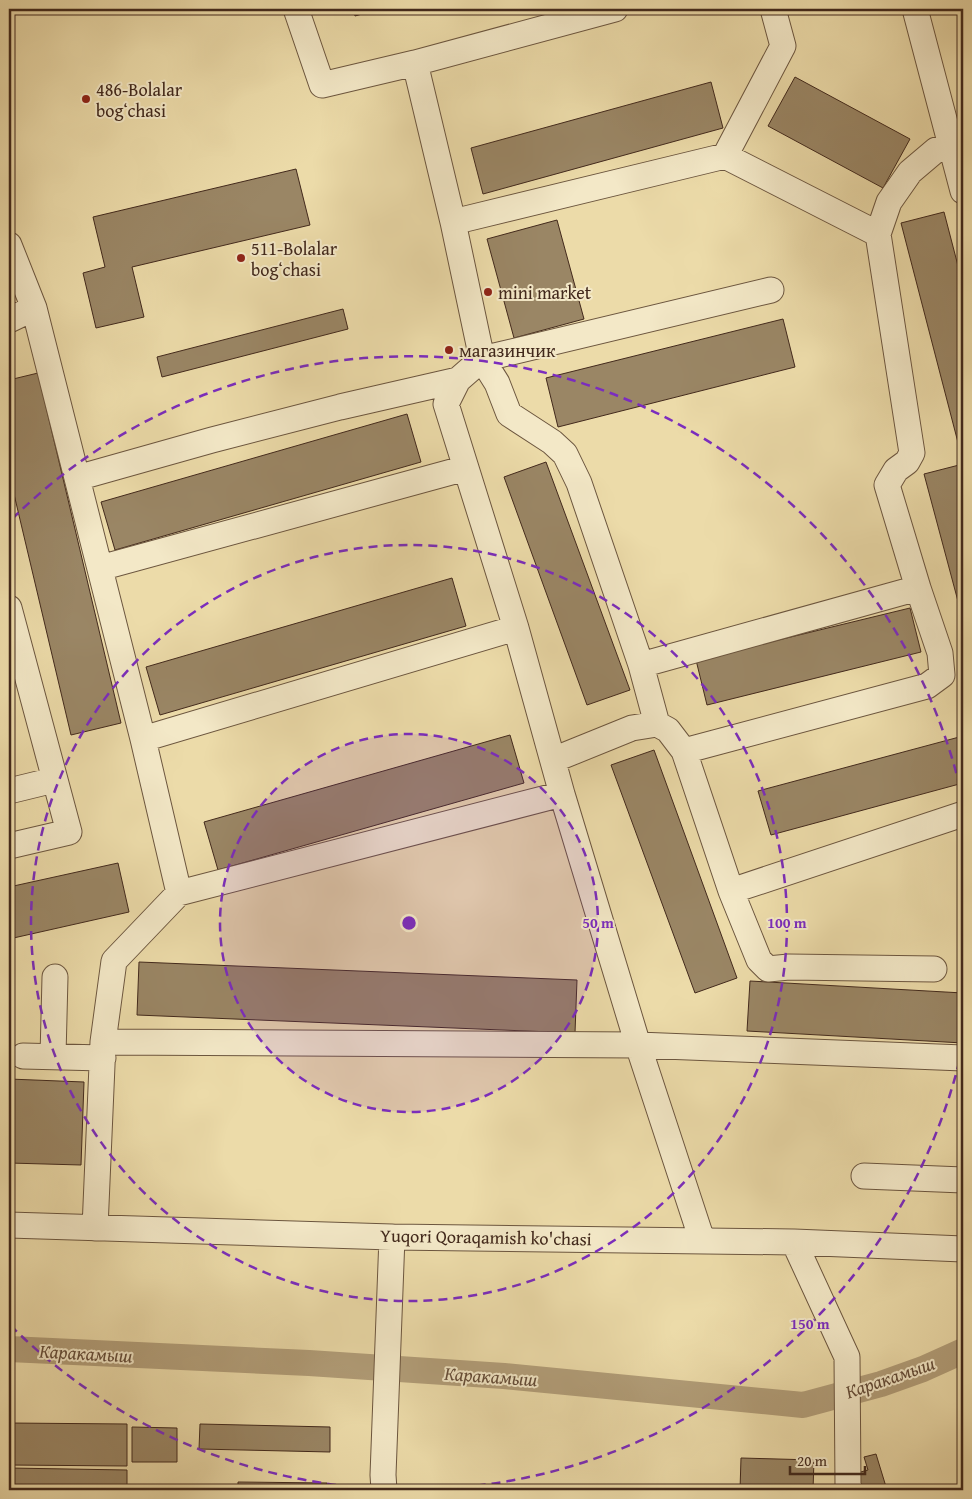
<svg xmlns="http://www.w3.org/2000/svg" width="972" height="1499" font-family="'Gentium Book Plus',serif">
<rect width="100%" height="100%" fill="#ecdba9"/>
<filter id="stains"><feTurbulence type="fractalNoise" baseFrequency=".004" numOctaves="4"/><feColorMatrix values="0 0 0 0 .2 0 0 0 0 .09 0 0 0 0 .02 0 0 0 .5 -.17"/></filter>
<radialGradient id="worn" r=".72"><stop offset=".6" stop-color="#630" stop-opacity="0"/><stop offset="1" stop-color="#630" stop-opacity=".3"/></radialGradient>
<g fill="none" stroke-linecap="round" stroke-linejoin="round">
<path stroke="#b29e79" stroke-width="26" d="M 9,1349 L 309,1363 L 504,1376 L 803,1405 L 881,1384 L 923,1369 L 963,1351"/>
</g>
<path fill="#9a8665" stroke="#42291c" d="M 353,9 L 380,9 L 355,16 Z
M 795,77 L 910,139 L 883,188 L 768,126 Z
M 711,82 L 723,128 L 483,194 L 471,148 Z
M 296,169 L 310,225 L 132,267 L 144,317 L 96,328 L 83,273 L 105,267 L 93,217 Z
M 944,212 L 963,285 L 963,457 L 962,458 L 901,223 Z
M 557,220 L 584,319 L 514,338 L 487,239 Z
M 343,309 L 348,329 L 162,377 L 157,357 Z
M 783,319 L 795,367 L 558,427 L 546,378 Z
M 38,373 L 121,723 L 71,735 L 9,473 L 9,380 Z
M 407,414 L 421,462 L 115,550 L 101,502 Z
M 546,462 L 630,690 L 587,705 L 504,477 Z
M 963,464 L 963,620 L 924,474 Z
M 452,578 L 466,626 L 160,715 L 146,667 Z
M 910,608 L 921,652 L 707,705 L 696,660 Z
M 510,735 L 524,783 L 218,870 L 204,822 Z
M 963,736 L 963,783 L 771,835 L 758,791 Z
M 654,750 L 737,978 L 695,993 L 611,765 Z
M 118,863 L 129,912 L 9,939 L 9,887 Z
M 139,962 L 577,980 L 575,1033 L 137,1015 Z
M 750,981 L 963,993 L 963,1043 L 747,1031 Z
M 9,1079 L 84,1082 L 81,1165 L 9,1163 Z
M 9,1423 L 127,1424 L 127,1466 L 9,1465 Z
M 200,1424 L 330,1427 L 330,1452 L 199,1449 Z
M 132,1427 L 177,1428 L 177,1462 L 132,1462 Z
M 876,1454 L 887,1490 L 858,1490 L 853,1474 L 868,1470 L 864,1457 Z
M 741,1458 L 814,1460 L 813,1490 L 740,1490 Z
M 9,1468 L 127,1470 L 127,1490 L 9,1490 Z
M 238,1482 L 327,1483 L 327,1490 L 238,1490 Z"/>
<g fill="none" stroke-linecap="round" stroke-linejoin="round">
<g stroke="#6c563f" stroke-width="27">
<path id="minor" d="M 296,9 L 322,85 L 415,63 L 615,9
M 915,9 L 963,191
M 415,63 L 453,222 L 482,359 L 458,380 L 446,404 L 516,628 L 562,794 L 638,1045 L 702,1240
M 725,156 L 783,46 L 773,9
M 453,222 L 725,156 L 878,234 L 912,453 L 907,462 L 896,470 L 887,485 L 918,588 L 641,665
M 878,234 L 889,202 L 910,172 L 936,150 L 951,146
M 9,245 L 34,308 L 143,739 L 179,893 L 114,961 L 103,1042 L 95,1228
M 9,320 L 34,308
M 77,478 L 212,440 L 340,407 L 458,380
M 100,568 L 466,468
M 9,608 L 69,832 L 9,846
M 657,724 L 641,665 L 579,483 L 565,454 L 552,442 L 509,414 L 497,383 L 482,359 L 771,290
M 143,739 L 516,628
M 684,751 L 731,891 L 963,814
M 553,760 L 632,728 L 657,724 L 668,730 L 684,751 L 927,686 L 942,675 L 940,653 L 918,588
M 9,791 L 54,780
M 731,891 L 759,960 L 768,969 L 789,967 L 934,969
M 179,893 L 562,794
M 103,1042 L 638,1045 L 963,1058
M 23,1056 L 103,1058
M 53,1056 L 55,977
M 864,1176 L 963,1180
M 9,1225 L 392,1237 L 794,1242 L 963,1249
M 794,1242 L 847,1357 L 848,1485 L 850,1490
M 384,1490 L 383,1475 L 392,1237"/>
</g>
<use href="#minor" stroke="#f3e8c7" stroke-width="25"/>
</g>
<circle cx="409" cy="923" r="189" fill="#7b2cbf" fill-opacity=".12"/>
<g fill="none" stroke="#7b2cbf" stroke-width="2.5" stroke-dasharray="9 6">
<circle cx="409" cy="923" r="189"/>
<circle cx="409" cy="923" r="378"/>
<path d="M963 1046A567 567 0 0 1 12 1327M12 519A567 567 0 0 1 963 800"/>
</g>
<g fill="#8f2418" stroke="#f3e8c7" stroke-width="2">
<circle cx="86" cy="99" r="5"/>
<circle cx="241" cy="258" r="5"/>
<circle cx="488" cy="292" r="5"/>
<circle cx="449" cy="350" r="5"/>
</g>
<g text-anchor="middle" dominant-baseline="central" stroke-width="4" stroke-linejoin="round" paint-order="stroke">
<g font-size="18" fill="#42291c" stroke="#f3e8c7" text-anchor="start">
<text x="96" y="89">486-Bolalar<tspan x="96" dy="21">bogʻchasi</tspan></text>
<text x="251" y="248">511-Bolalar<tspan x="251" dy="21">bogʻchasi</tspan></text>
<text x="498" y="292">mini market</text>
<text x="459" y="350">магазинчик</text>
</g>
<g font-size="18" fill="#42291c" stroke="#f3e8c7">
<text transform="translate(486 1237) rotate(1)">Yuqori Qoraqamish ko'chasi</text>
</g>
<g font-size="19" font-style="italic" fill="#644c38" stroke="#f3e8c7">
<text transform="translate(86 1353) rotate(3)">Каракамыш</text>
<text transform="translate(491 1376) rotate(4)">Каракамыш</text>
<text transform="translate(890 1377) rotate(-19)">Каракамыш</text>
</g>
</g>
<circle cx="409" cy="923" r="8" fill="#7b2cbf" stroke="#f3e8c7" stroke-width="2.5"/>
<g font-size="15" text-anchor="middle" font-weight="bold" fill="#7b2cbf" stroke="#f3e8c7" stroke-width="4" stroke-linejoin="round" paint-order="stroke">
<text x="598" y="928">50 m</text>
<text x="787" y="928">100 m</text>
<text x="810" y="1329">150 m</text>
</g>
<rect width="972" height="1499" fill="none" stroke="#ecdba9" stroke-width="30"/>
<rect x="10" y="10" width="952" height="1479" fill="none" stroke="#42291c" stroke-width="2.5"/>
<rect x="15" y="15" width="942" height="1469" fill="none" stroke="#42291c"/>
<path d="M790 1466v8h75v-8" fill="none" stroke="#42291c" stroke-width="2.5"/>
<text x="797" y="1466" font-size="15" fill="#42291c" stroke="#f3e8c7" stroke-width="4" paint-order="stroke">20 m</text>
<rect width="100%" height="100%" filter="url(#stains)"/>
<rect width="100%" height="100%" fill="url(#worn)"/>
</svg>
